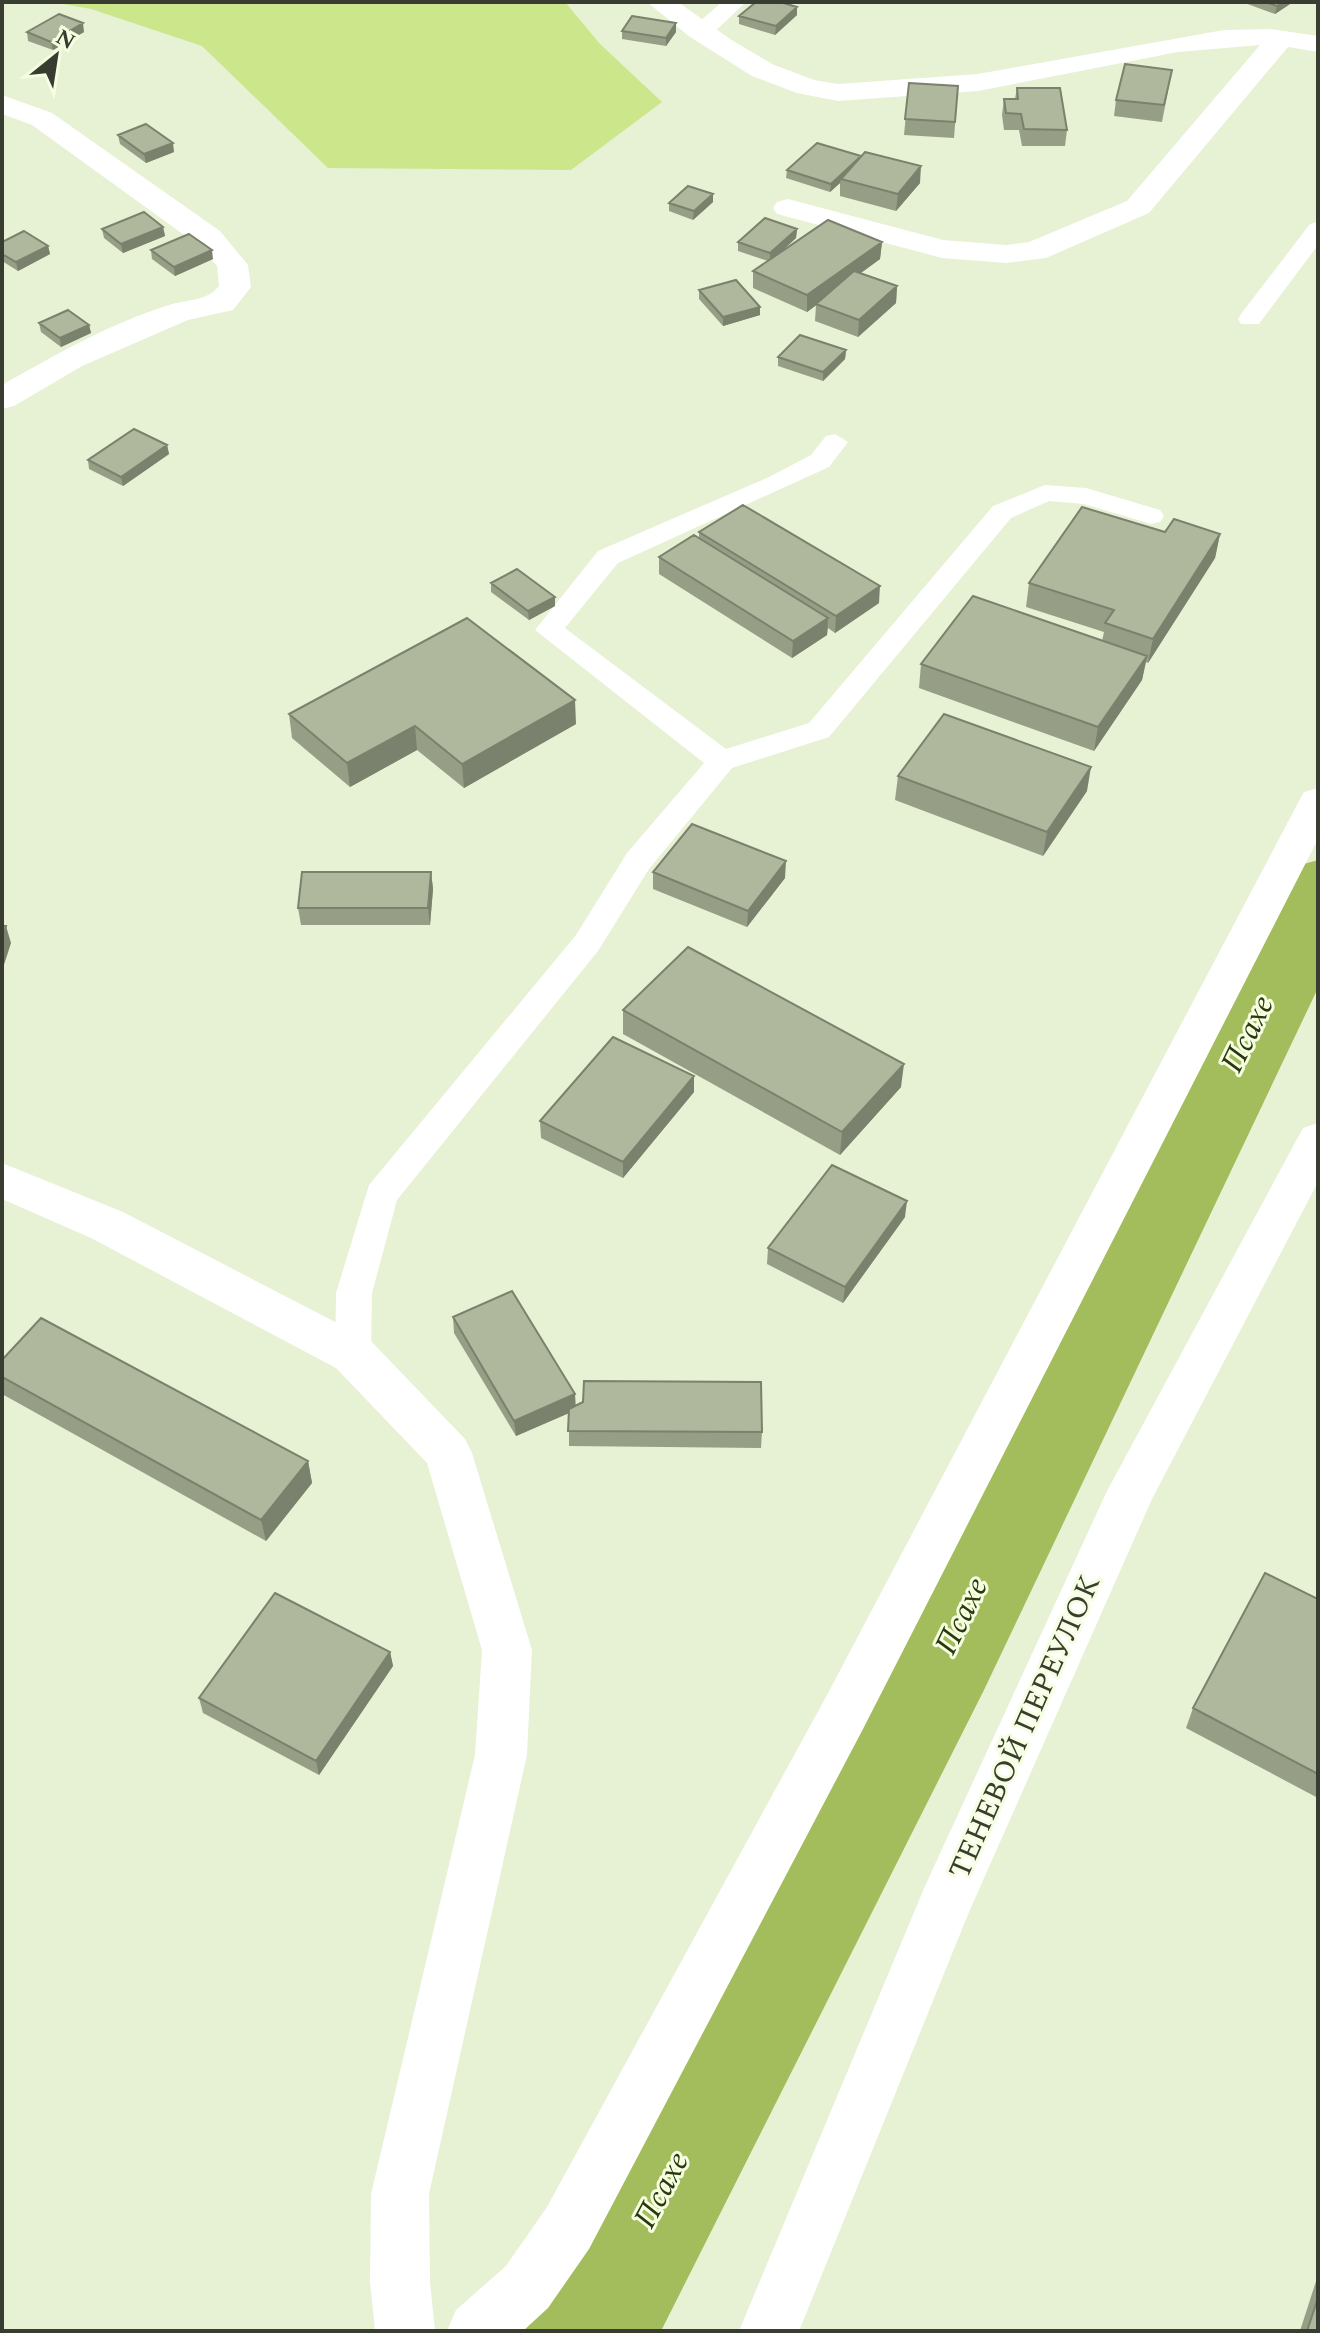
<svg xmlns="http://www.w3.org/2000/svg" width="1320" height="2333" font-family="Spectral,serif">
<rect width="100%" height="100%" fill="#e7f1d3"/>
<path fill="#cce68c" d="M 52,2 L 565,2 L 600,44 L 662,102 L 571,170 L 328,168 L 202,46 L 91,9 Z"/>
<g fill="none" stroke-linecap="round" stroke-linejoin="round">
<path fill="#a3bc5c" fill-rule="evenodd" d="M 1318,860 L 1318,988 L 983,1692 L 661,2331 L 519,2331 L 539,2282 L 901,1618 L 1272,892 L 1286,869 Z"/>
<path fill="#fff" fill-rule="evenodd" d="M 722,2 L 746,2 L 708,38 L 692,38 L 689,33 L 692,28 Z
M 1318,222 L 1318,245 L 1259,324 L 1241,324 L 1238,319 L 1241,314 L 1310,224 Z
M 835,434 L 848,442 L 829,467 L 618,563 L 565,628 L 726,749 L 809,723 L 993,506 L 1045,485 L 1086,488 L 1160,510 L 1164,516 L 1160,522 L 1151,524 L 1084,504 L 1049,501 L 1011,518 L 829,737 L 732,768 L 649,869 L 598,951 L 397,1200 L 372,1293 L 371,1354 L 366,1365 L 353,1369 L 340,1365 L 335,1354 L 336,1293 L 369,1185 L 576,935 L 627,853 L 704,763 L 535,630 L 598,551 L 769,477 L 811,455 L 826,436 Z"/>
<path fill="#fff" fill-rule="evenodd" d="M 647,2 L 678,2 L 730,39 L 772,64 L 814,80 L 838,84 L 978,74 L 1224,30 L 1271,29 L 1318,36 L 1318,52 L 1288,47 L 1149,213 L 1046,258 L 1006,263 L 942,258 L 777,214 L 773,208 L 777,202 L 788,199 L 943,240 L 1006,245 L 1029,242 L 1127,201 L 1260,45 L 1178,52 L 978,91 L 838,101 L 797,93 L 752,76 L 690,37 Z
M 2,95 L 52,113 L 220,231 L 248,265 L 251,287 L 233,310 L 188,320 L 82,366 L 14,406 L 2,409 L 2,385 C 55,355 111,323 169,305 C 187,299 206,302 219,286 L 217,266 L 198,245 L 32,125 L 2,114 Z
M 1318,788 L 1318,839 L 863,1729 L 589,2249 L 548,2308 L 523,2331 L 447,2331 L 456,2310 L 506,2266 L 547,2207 L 827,1695 L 1299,801 L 1304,792 Z
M 1318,1123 L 1318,1182 L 1152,1499 L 969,1912 L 799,2331 L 739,2331 L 925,1886 L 1107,1491 L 1303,1128 Z
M 2,1163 L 123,1212 L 370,1340 L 465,1439 L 472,1453 L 532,1650 L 527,1755 L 429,2194 L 430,2282 L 435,2331 L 375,2331 L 370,2282 L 371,2194 L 475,1755 L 482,1650 L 427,1463 L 336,1368 L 91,1238 L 2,1199 Z"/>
</g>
<path fill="#969e86" d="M 1242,2 L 1293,2 L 1275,14 Z
M 797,15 L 775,35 L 739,24 L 739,16 Z
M 622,31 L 676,32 L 666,46 L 622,39 Z
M 27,32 L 84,32 L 53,50 L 28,41 Z
M 1172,70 L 1162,122 L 1114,116 L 1116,100 Z
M 909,83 L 958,86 L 954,138 L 904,135 Z
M 1017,88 L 1067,130 L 1065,146 L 1022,146 L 1019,130 L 1004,130 L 1002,115 L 1004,99 L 1015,99 Z
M 118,135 L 174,152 L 146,163 L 120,144 Z
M 787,170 L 920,183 L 896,211 L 840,196 L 840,183 L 830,192 L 786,178 Z
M 713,202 L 693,220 L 669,211 L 669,203 Z
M 163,227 L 165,236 L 123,253 L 104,238 L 102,229 Z
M 797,229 L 796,238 L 780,253 L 882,242 L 880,259 L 861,273 L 897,286 L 896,303 L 858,337 L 815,321 L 816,305 L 807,312 L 753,288 L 753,271 L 768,261 L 738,251 L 738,242 Z
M 2,242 L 48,246 L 50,254 L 18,271 L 2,261 Z
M 151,250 L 213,259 L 175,276 L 152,259 Z
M 699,290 L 760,315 L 723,326 L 699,299 Z
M 39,323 L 89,325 L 91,333 L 61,347 L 41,332 Z
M 846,350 L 845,359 L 823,381 L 778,366 L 778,357 Z
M 167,445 L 169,454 L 123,486 L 89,469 L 88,460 Z
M 699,532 L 879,603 L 835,633 L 828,628 L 827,635 L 792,658 L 659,574 L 659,557 L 699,538 Z
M 1165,532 L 1220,534 L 1215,558 L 1148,663 L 1146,662 L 1142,680 L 1094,751 L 919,688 L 921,664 L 1102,641 L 1104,632 L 1026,607 L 1029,583 Z
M 491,583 L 555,606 L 529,620 L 491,592 Z
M 289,714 L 576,724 L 464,788 L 417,750 L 350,787 L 292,738 Z
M 898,776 L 1087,791 L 1043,856 L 895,800 Z
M 431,872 L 433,889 L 430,925 L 301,925 L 298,908 Z
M 653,872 L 785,878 L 747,927 L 653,889 Z
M 623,1010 L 901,1087 L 840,1155 L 623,1034 Z
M 694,1076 L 694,1092 L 623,1178 L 541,1138 L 540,1121 Z
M 905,1217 L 843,1303 L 767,1264 L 768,1248 Z
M 453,1317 L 576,1406 L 762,1432 L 761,1448 L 569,1446 L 569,1413 L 516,1436 L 454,1333 Z
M 2,1360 L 308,1461 L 312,1483 L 266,1541 L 2,1394 Z
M 1318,1599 L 1318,1798 L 1186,1728 L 1193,1708 Z
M 390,1652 L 393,1666 L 319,1775 L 203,1713 L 199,1698 Z
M 1318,2275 L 1318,2331 L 1300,2331 Z"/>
<path fill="#7a816d" d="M 1283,2 L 1293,2 L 1275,14 L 1277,6 Z
M 797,7 L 797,15 L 775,35 L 776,26 Z
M 83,23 L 84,32 L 53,50 L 51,42 Z
M 676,23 L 676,32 L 666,46 L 666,38 Z
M 173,143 L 174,152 L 146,163 L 144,154 Z
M 861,156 L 841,179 L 840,183 L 830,192 L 831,184 Z
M 921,166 L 920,183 L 896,211 L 898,194 Z
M 713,194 L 713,202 L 693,220 L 694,211 Z
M 163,227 L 165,236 L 123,253 L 121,244 Z
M 797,229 L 796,238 L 770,262 L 770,253 Z
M 882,242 L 880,259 L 807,312 L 807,295 Z
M 48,246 L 50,254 L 18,271 L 16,262 Z
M 212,250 L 213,259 L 175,276 L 174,267 Z
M 897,286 L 896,303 L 858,337 L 859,320 Z
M 760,307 L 760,315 L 723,326 L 723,317 Z
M 89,325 L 91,333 L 61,347 L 60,338 Z
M 846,350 L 845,359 L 823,381 L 823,372 Z
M 167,445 L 169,454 L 123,486 L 121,477 Z
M 1220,534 L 1215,558 L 1148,663 L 1153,639 Z
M 880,586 L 879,603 L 835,633 L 836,616 Z
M 555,597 L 555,606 L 529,620 L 528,611 Z
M 828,618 L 827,635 L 792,658 L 793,641 Z
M 1147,656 L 1142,680 L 1094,751 L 1098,727 Z
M 575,700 L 576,724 L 464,788 L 462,764 Z
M 415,726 L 417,750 L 350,787 L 347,763 Z
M 1091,767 L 1087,791 L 1043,856 L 1047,832 Z
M 786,861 L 785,878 L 747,927 L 748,911 Z
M 431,872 L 433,889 L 430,925 L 428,908 Z
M 6,926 L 11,943 L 2,971 L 2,939 Z
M 904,1064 L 901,1087 L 840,1155 L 842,1132 Z
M 694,1076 L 694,1092 L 623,1178 L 623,1162 Z
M 907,1201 L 905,1217 L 843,1303 L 845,1287 Z
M 575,1394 L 576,1410 L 516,1436 L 514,1421 Z
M 308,1461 L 312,1483 L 266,1541 L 261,1520 Z
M 390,1652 L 393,1666 L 319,1775 L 316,1761 Z"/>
<path fill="#afb89c" stroke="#7a816d" stroke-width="2" d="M 756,2 L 780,2 L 797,7 L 776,26 L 739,16 Z
M 1265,2 L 1283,2 L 1277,6 Z
M 59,14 L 83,23 L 51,42 L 27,32 Z
M 632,16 L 676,23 L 666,38 L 622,31 Z
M 1125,64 L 1172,70 L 1164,105 L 1116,100 Z
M 909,83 L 958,86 L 955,122 L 905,119 Z
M 1017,88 L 1060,88 L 1067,130 L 1024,129 L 1021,114 L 1006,113 L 1004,99 L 1018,99 Z
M 146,124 L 173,143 L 144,154 L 118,135 Z
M 817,143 L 861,156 L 831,184 L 787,170 Z
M 865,152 L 921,166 L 898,194 L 841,179 Z
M 688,186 L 713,194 L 694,211 L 669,203 Z
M 144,212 L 163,227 L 121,244 L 102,229 Z
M 765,218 L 797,229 L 770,253 L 738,242 Z
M 828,220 L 882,242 L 807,295 L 753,271 Z
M 24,231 L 48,246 L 16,262 L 2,254 L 2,242 Z
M 189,234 L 212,250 L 174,267 L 151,250 Z
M 854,271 L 897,286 L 859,320 L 816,304 Z
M 736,280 L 760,307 L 723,317 L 699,290 Z
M 68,310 L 89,325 L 60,338 L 39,323 Z
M 800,335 L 846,350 L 823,372 L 778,357 Z
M 134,429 L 167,445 L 121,477 L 88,460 Z
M 743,505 L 880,586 L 836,616 L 699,532 Z
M 1082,507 L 1165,532 L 1174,519 L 1220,534 L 1153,639 L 1105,623 L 1114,610 L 1029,583 Z
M 694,535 L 828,618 L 793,641 L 659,557 Z
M 517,569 L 555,597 L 528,611 L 491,583 Z
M 973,596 L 1147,656 L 1098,727 L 921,664 Z
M 467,618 L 575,700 L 462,764 L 415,726 L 347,763 L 289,714 Z
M 944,714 L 1091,767 L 1047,832 L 898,776 Z
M 692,824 L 786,861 L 748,911 L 653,872 Z
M 302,872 L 431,872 L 428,908 L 298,908 Z
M 2,926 L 6,926 L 2,939 Z
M 688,947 L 904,1064 L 842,1132 L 623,1010 Z
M 613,1037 L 694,1076 L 623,1162 L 540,1121 Z
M 832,1165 L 907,1201 L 845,1287 L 768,1248 Z
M 512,1291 L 575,1394 L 514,1421 L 453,1317 Z
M 41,1318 L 308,1461 L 261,1520 L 2,1377 L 2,1360 Z
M 584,1381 L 761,1382 L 762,1432 L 568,1431 L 569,1409 L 583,1402 Z
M 1265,1573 L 1318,1599 L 1318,1774 L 1193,1708 Z
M 275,1593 L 390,1652 L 316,1761 L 199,1698 Z
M 1318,2298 L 1318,2331 L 1307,2331 Z"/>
<g text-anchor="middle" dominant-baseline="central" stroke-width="6" stroke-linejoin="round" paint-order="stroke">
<g font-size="30" fill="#393d31" stroke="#f5fee0">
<text transform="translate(1025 1727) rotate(-66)">ТЕНЕВОЙ ПЕРЕУЛОК</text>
</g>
<g font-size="32" font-style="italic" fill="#2d370e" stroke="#f5fee0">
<text transform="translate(1248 1034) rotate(-64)">Псахе</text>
<text transform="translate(962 1616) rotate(-64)">Псахе</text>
<text transform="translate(662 2190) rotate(-62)">Псахе</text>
</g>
</g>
<rect width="1320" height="2333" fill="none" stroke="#393d31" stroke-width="8"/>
<g transform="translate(56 56) rotate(30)" stroke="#f5fee0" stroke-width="6" paint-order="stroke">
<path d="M0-6L14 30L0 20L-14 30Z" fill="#393d31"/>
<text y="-12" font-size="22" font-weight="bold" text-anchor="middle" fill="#393d31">N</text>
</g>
</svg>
